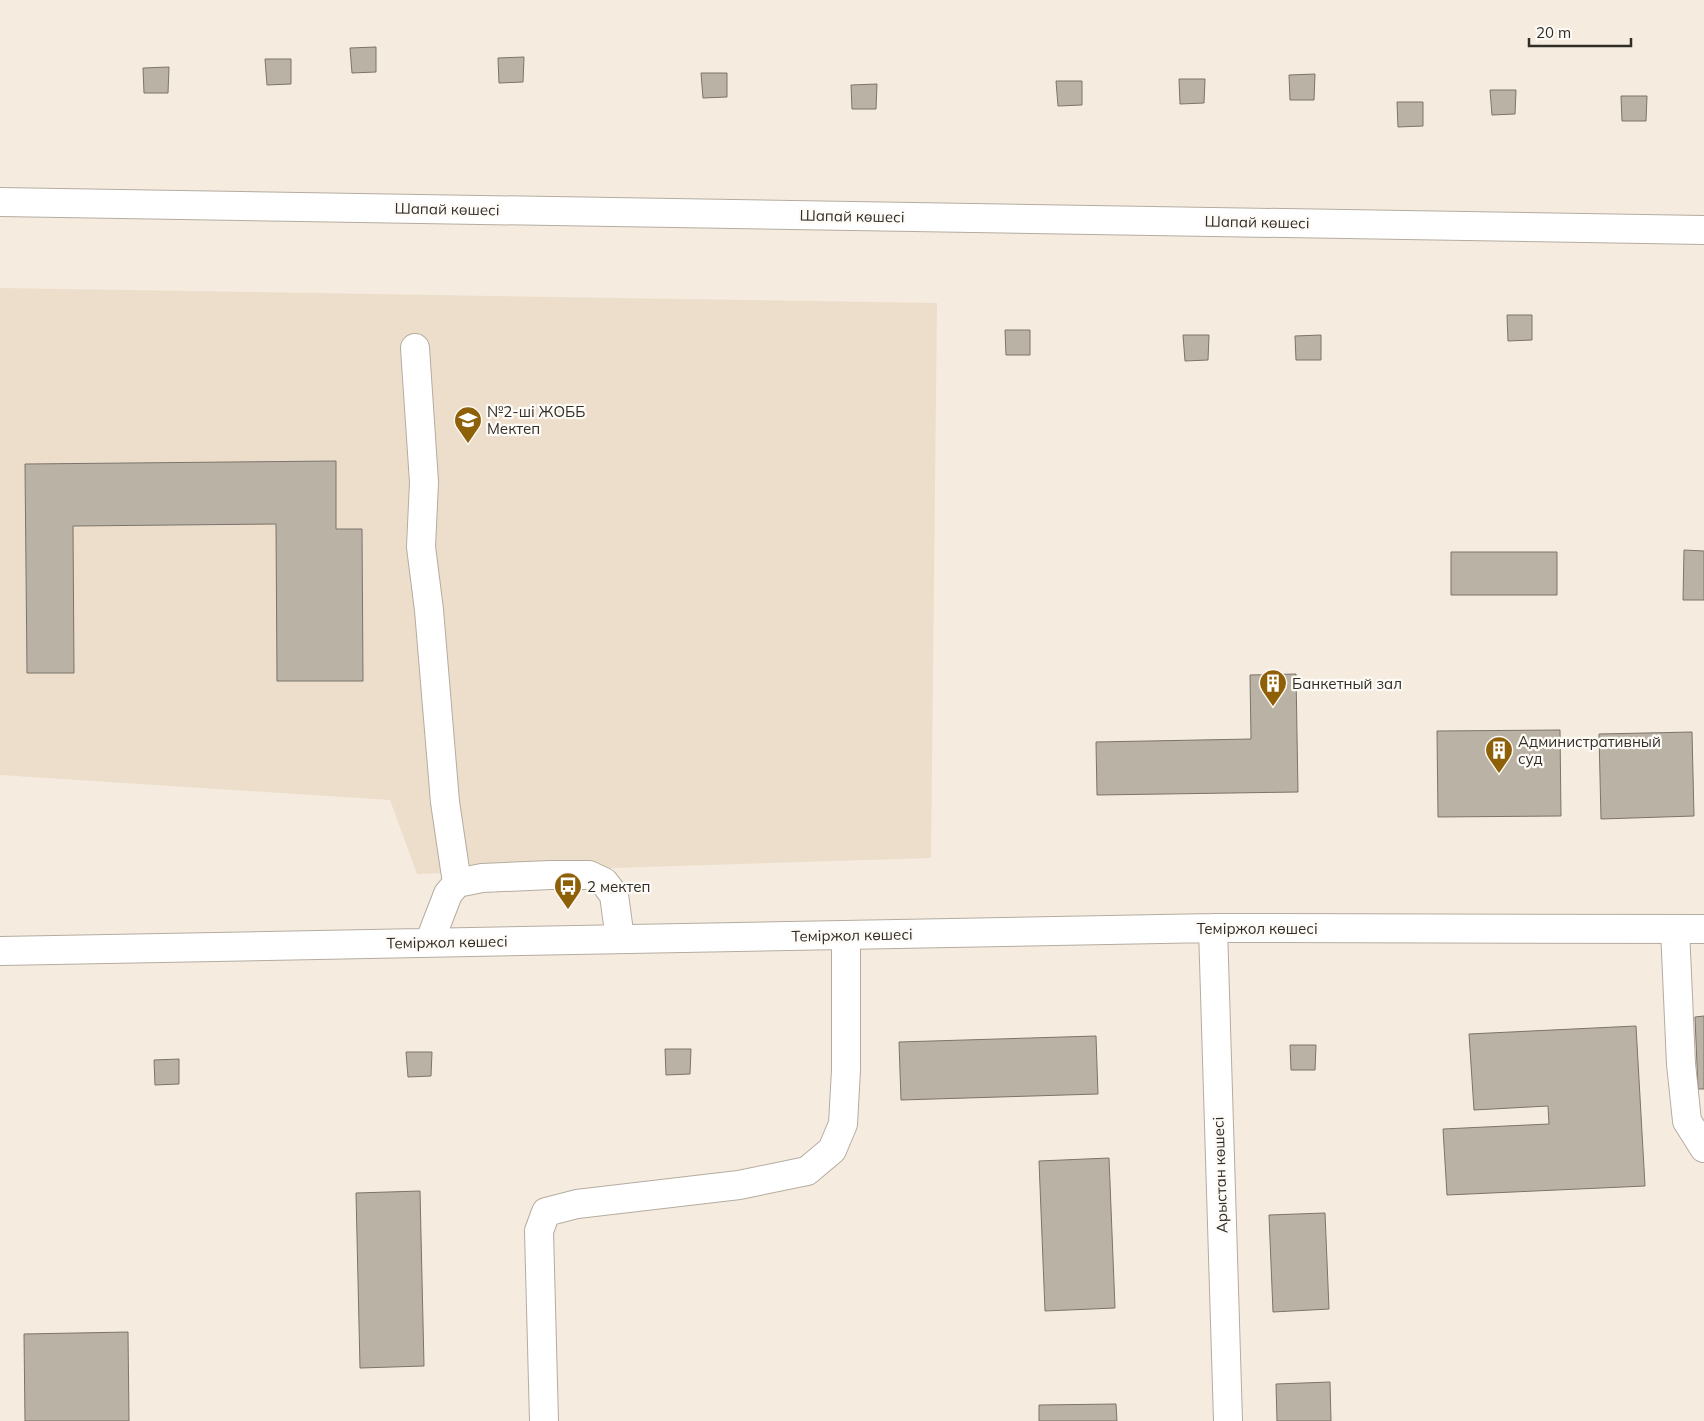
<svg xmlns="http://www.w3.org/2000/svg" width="1704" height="1421" font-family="Mulish,sans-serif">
<rect width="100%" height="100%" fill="#f5ecdf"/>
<path fill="#ecdecb" d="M 0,288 L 937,303 L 931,858 L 417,874 L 390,800 L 0,775 Z"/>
<path fill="#bbb2a6" stroke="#7d7469" d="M 376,47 L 376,72 L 352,73 L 350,48 Z
M 524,57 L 523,82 L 499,83 L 498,58 Z
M 265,59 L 291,59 L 291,84 L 267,85 Z
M 169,67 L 168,93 L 144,93 L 143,68 Z
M 701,73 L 727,73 L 727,97 L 703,98 Z
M 1315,74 L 1314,100 L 1290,100 L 1289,75 Z
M 1179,79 L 1205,79 L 1204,103 L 1180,104 Z
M 1056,81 L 1082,81 L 1082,105 L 1058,106 Z
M 877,84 L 876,109 L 852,109 L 851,85 Z
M 1490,90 L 1516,90 L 1515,114 L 1492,115 Z
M 1621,96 L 1647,96 L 1646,121 L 1622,121 Z
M 1397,102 L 1423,102 L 1423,126 L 1398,127 Z
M 1507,315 L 1532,315 L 1532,340 L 1508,341 Z
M 1005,330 L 1030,330 L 1030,355 L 1006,355 Z
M 1183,335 L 1209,335 L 1208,360 L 1185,361 Z
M 1321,335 L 1321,360 L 1296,360 L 1295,336 Z
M 336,461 L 336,529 L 362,529 L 363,681 L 277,681 L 276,524 L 73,526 L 74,673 L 27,673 L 25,464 Z
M 1684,550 L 1704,551 L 1704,600 L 1683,600 Z
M 1451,552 L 1557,552 L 1557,595 L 1451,595 Z
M 1296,674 L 1298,792 L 1097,795 L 1096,742 L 1251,739 L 1250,675 Z
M 1560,730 L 1561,816 L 1438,817 L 1437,731 Z
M 1692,732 L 1694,816 L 1601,819 L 1599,734 Z
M 1704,1016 L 1704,1089 L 1698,1089 L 1695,1017 Z
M 1636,1026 L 1645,1186 L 1447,1195 L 1443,1129 L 1549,1124 L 1548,1106 L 1474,1110 L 1469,1034 Z
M 1096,1036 L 1098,1094 L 901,1100 L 899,1042 Z
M 1290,1045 L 1316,1045 L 1315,1070 L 1291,1070 Z
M 665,1049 L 691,1049 L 690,1074 L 666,1075 Z
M 406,1052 L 432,1052 L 431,1076 L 408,1077 Z
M 179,1059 L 179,1084 L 155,1085 L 154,1060 Z
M 1109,1158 L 1115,1308 L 1045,1311 L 1039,1161 Z
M 420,1191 L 424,1366 L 360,1368 L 356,1193 Z
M 1325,1213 L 1329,1309 L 1273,1312 L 1269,1215 Z
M 128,1332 L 129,1421 L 25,1421 L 24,1334 Z
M 1330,1382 L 1331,1421 L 1277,1421 L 1276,1384 Z
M 1116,1404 L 1117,1421 L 1039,1421 L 1039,1405 Z"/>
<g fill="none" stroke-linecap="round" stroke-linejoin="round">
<g stroke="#b5aca0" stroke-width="30">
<path id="minor" d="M 0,202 L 1704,230
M 415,348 L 424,482 L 421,547 L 429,610 L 445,802 L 457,883
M 1213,928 L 1228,1421
M 1675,929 L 1681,1064 L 1687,1121 L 1704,1148
M 429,943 L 448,894 L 457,883 L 482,878 L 551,875 L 589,875 L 604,882 L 614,895 L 620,939
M 0,951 L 1213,928 L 1704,929
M 544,1421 L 539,1231 L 546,1212 L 577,1204 L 739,1185 L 807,1171 L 832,1150 L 843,1124 L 846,1070 L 846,935"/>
</g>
<use href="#minor" stroke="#fff" stroke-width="28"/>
</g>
<defs>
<g id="school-pin" transform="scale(1.4375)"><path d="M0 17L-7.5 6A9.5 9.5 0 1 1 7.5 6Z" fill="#8e6008" stroke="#fefaf5"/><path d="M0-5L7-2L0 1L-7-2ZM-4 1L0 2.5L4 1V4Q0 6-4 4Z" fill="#fff"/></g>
<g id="building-pin" transform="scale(1.4375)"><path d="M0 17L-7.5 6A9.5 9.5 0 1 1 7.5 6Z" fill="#8e6008" stroke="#fefaf5"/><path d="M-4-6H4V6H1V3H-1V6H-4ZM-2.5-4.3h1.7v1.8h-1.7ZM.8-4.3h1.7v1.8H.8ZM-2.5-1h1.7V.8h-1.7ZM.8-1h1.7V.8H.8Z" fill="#fff"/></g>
<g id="bus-pin" transform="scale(1.4375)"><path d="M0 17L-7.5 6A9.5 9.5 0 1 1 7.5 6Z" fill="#8e6008" stroke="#fefaf5"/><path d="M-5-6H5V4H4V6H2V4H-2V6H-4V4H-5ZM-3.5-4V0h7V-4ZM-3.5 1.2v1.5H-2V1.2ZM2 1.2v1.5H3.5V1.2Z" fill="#fff"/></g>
</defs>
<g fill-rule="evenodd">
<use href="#school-pin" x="468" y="420"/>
<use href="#building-pin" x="1273" y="683"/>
<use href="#building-pin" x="1499" y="750"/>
<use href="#bus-pin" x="568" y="886"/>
</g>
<g text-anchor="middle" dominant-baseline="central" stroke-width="4.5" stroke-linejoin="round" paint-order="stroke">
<g font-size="15" fill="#302d28" stroke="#fefaf5">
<text transform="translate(447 209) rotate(1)">Шапай көшесі</text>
<text transform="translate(852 216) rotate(1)">Шапай көшесі</text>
<text transform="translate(1257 222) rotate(1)">Шапай көшесі</text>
<text x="1257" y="928">Теміржол көшесі</text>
<text transform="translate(852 935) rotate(-1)">Теміржол көшесі</text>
<text transform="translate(447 942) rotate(-1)">Теміржол көшесі</text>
<text transform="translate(1220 1175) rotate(-92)">Арыстан көшесі</text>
</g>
<g font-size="15" fill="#302d28" stroke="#fefaf5" text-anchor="start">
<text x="487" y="411">№2-ші ЖОББ<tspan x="487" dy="17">Мектеп</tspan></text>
<text x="1292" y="683">Банкетный зал</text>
<text x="1518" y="741">Административный<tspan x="1518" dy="17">суд</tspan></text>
<text x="587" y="886">2 мектеп</text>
</g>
</g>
<path d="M1529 38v8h102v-8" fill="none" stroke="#302d28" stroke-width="2.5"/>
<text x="1536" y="38" font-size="15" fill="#302d28" stroke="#fefaf5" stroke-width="4" paint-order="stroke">20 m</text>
</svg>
